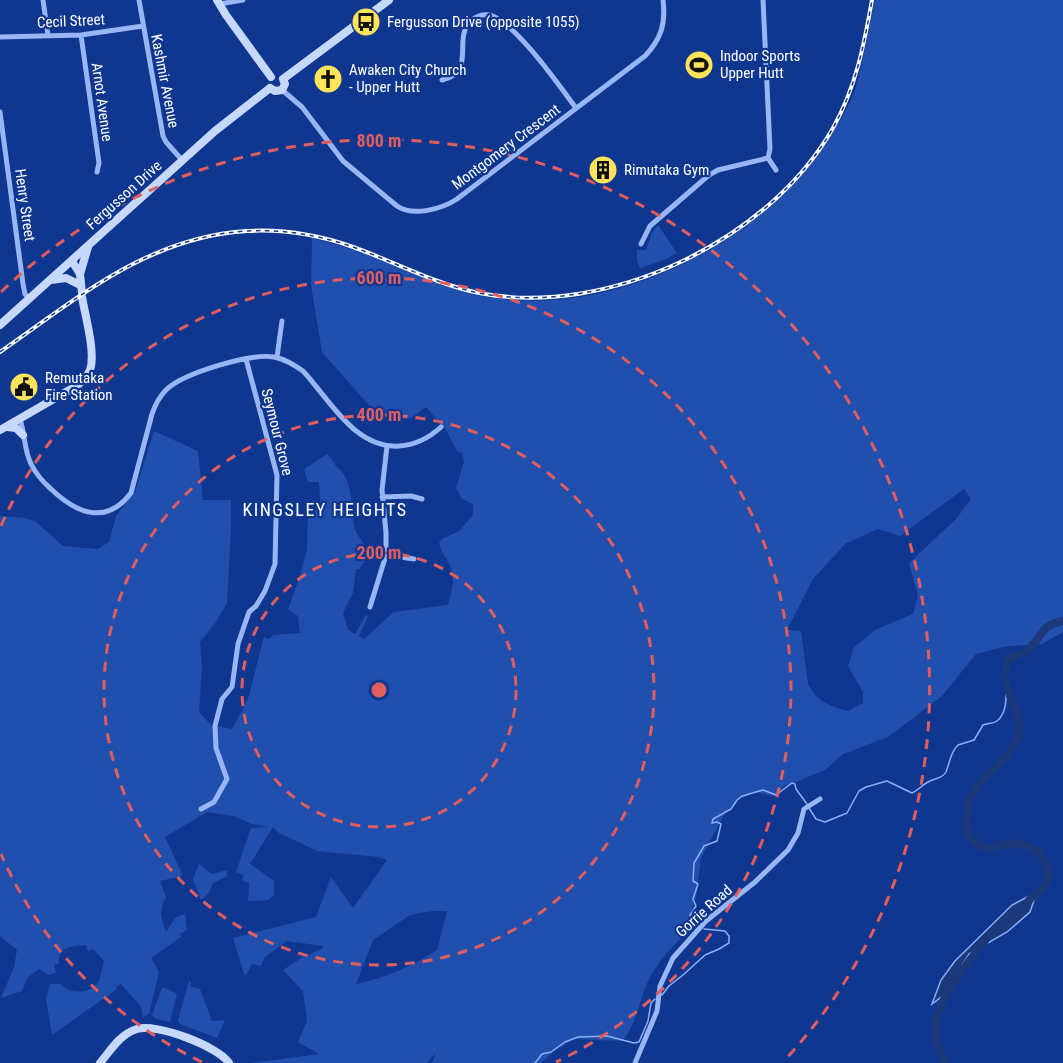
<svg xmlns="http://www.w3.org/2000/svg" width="1063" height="1063" font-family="'Roboto Condensed',sans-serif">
<rect width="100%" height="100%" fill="#10378f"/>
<path fill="#214fae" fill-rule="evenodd" d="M 875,0 L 1063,0 L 1063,632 L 1042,644 L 1007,646 L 976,654 L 942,696 L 888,737 L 843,754 L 825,770 L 783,787 L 774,796 L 754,792 L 735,802 L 724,815 L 701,858 L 696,897 L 691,912 L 699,921 C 681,938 662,955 650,977 C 639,998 638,1023 622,1041 L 574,1039 L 553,1052 L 541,1063 L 432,1063 L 436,1053 L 427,1063 L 252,1063 L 319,1054 L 298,1042 L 307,1021 L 303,991 L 283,970 L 303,957 L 322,949 L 323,946 L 287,941 L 265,957 L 261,966 L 252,964 L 246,975 L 244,974 L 233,938 L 316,917 L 331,877 L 353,908 L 387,860 L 379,857 L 317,851 L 279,833 L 273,827 L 250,864 L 274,881 L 274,895 L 269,900 L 248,901 L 249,883 L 242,880 L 244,875 L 236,872 L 251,828 L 269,827 L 252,824 L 234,816 L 207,812 L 165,837 L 183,876 L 160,881 L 166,898 C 158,911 161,917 166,932 L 176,917 L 185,914 L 187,930 L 180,934 L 181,937 L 151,958 L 159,972 L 149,1014 L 143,1017 L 141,1007 L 121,984 L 116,987 L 117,989 L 52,1035 L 46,999 L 50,984 L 61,984 C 69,995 92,994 99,981 C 101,975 102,967 104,961 L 93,949 L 89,951 L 87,950 L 86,945 C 71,947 58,945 59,964 L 54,965 L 56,973 L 49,975 L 39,969 L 28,977 L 22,991 L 1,998 L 14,967 L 17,950 L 0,936 L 0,516 L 25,518 L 35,521 L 63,546 L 98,549 L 109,542 L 116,516 L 135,492 L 154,431 L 198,451 L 203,500 L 231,500 L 231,530 L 227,603 L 216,622 L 200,642 L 202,666 L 199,712 L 211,725 L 232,729 L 248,699 L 264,637 L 269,639 L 273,635 L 300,633 L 298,616 L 288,609 L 299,579 L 307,549 L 308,511 L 321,510 L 319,482 L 308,482 L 304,469 L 327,454 C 333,459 334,465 339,469 C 354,483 350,507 354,526 C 356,535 364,542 367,551 L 367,559 L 359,569 L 356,569 L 353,593 L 343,613 L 348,630 L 355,634 L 366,615 L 368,616 L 359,636 L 364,639 L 394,612 L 448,605 C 451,594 455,581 452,570 C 448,560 442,555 439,543 L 442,539 L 459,531 L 473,515 L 473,504 L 462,499 L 456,488 L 464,462 L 462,452 L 458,453 L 446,430 L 426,407 L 411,418 L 401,419 L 401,421 L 382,415 L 374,411 L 322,352 L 311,285 L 312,238 C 333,244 354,249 373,257 C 413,272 451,292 494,298 C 635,318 797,223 854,93 C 857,85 859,75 861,67 C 866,45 870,22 875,0 ZM 964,489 L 971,499 L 956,519 L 909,563 L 918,595 L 913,614 L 875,630 L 854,647 L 848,666 L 863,692 L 863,703 L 848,711 C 830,706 817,702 808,684 L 801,631 L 787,630 L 813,579 L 845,544 L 878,529 L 900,536 ZM 433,911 L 447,911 L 437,950 C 412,966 386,978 356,984 L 373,940 L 410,915 Z
M 658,225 L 677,253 L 664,260 L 640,268 L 637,261 L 637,250 L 646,250 L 652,233 Z
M 199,864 L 212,874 L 227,870 L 227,876 L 213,883 L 208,894 L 201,900 L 193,879 Z
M 189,981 L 191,982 L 191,987 L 200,989 L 212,1021 L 225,1020 L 217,1038 L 180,1024 L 178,1020 Z
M 162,988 L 166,988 L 177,994 L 170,1022 L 154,1018 L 152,1015 Z"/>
<path fill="#1c397b" stroke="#89aff7" stroke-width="1.5" d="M 1037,892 L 1030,912 L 1007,932 L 969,954 L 962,965 L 949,991 L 932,1004 L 941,980 L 955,961 L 1012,905 Z"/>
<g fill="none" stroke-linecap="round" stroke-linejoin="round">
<path stroke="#89aff7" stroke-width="1.5" d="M 809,808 L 816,819 L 825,822 L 847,813 L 859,791 L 866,787 L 887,781 L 912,793 C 919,790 922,785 928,782 C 935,778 942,779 946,772 C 950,762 950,753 958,745 L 974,740 L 983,725 C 987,723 993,724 997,721 C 1008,713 1006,694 1006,682
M 698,925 L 690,915 L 696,906 L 693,899 L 698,884 L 693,881 L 694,863 L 704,846 L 717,841 L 721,824 L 717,822 L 712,823 L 713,819 L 731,809 L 737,800 L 742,796 L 763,790 L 776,795 L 792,783 L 795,784 L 796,789 L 807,804
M 662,995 L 669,986 L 683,975 L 705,955 L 719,949 L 729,943 L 729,936 L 725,931 L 704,929
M 535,1063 L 542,1054 L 551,1052 L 565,1042 L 578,1037 L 607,1036 L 634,1043 L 639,1042 L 648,1021 L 651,1003 L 655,999"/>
<path stroke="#1c397b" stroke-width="8" d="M 1029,900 C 1041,890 1052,884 1047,867 C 1040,847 1022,841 1002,845 C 996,846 990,850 984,848 C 978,845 970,839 968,833 C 965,825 966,817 968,810 C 969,807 969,804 969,801 C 974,781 1007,763 1017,740 C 1026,718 1008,700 1005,679 C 1005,673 1006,667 1007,661 C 1014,655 1023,654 1029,649 C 1043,635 1041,625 1063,621
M 945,1063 C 942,1055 936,1045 935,1036 C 932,1004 966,965 985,941"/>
<path stroke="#98b6f3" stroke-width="5" d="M 43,0 L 48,35
M 139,0 L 163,136 L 166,142 L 182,160
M 763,0 L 770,149 L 768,158 L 776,170
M 219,4 L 243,0
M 81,35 L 99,163 L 97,172
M 0,37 L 81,35 L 143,26
M 442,80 C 478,72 451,37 472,20 C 477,16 483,14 489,15 C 513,19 561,88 576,108
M 282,90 L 302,107 L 343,161 L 397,206 C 413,217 442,209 457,199 L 645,56 C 661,39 666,24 663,0
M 0,112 L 23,284 L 25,294 L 30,299
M 641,244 L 650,226 L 709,175 L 718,170 L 768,158
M 277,357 L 282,321
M 20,419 C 25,434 24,450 31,464 C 36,474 43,482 51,489 C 76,513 106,526 131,493 L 152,414 C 155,405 159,397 166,390 C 183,373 251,353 274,357 C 285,359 294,365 303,371 C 330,400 355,449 399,446 C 416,445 429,438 441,427
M 382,497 L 411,496 L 422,499
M 386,555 L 414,559
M 370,607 L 386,555 L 386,533 L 382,490 L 387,446
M 201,809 L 214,802 L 227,779 L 216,748 L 215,726 L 222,699 L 232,687 L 238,644 L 249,612 L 256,606 L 265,591 L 275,564 L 277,475 L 246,359
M 635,1063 L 657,1011 L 660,986 L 673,958 L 706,921 L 755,882 L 788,850 L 798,833 L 804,809 L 820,799"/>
<path stroke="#c7d8fd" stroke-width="8" d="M 217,0 L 226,15 L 271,77
M 283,79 L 389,0
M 270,88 L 275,91 L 282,90 L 285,84 L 283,79
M 72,261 L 80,274 L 82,293
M 80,274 L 88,247
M 51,280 L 66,278 L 80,285
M 0,325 L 215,131 L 270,88
M 7,427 L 16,428 L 23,435
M 0,430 L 78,385 C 83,380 87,377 90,370 C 96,353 85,315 82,297
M 100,1063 C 111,1050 120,1034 137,1029 C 156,1023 218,1046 229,1063"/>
<g stroke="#fff" stroke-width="4">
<path id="rail" d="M 0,352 C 78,298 148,237 247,231 C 283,229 319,235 353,247 C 395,262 435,284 479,293 C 607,318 769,241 833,128 C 856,87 864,45 872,0"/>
</g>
<use href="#rail" stroke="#10378f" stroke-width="1.5" stroke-dasharray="4.5" stroke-linecap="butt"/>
</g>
<g fill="none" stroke="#e05e5e" stroke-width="3" stroke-dasharray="10 8">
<circle cx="379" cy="690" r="137"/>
<circle cx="379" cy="690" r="275"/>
<path d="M202 1062A412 412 0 0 1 1 854M1 526A412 412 0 1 1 556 1062"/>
<path d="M1 292A549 549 0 0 1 784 1061"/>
</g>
<defs>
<g id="bus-disc" transform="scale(1.5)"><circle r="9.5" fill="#ffe45a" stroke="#10378f"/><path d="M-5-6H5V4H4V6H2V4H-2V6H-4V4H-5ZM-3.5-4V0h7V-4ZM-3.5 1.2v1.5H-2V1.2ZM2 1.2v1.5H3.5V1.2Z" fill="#111"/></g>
<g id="stadium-disc" transform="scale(1.5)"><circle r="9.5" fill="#ffe45a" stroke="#10378f"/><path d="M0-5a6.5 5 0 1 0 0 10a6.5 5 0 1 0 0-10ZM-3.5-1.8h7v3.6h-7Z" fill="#111"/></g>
<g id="church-disc" transform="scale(1.5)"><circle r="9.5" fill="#ffe45a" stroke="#10378f"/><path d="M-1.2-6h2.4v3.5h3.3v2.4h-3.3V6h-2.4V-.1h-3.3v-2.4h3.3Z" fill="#111"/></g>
<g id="building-disc" transform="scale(1.5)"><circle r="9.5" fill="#ffe45a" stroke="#10378f"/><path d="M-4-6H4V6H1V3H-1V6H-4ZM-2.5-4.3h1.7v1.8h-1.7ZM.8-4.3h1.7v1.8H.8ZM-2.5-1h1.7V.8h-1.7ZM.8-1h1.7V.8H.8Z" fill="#111"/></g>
<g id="civic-disc" transform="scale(1.5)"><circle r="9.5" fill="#ffe45a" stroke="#10378f"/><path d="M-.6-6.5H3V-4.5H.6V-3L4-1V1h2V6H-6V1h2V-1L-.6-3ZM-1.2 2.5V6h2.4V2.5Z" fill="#111"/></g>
</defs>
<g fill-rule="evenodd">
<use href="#bus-disc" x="366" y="22"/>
<use href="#stadium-disc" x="699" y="65"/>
<use href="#church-disc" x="328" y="79"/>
<use href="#building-disc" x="603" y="170"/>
<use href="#civic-disc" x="24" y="387"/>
</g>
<g text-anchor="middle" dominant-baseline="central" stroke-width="4.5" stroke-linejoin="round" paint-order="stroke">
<g font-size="15" fill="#fff" stroke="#10378f">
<text transform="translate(71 21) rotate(-3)">Cecil Street</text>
<text transform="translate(165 81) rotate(79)">Kashmir Avenue</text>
<text transform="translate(102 102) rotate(82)">Arnot Avenue</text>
<text transform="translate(506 147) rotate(-37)">Montgomery Crescent</text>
<text transform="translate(124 195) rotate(-42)">Fergusson Drive</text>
<text transform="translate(25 205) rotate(82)">Henry Street</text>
<text transform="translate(277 432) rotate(76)">Seymour Grove</text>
<text transform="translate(704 911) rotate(-42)">Gorrie Road</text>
</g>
<g font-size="15" fill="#fff" stroke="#10378f" text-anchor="start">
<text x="387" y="22">Fergusson Drive (opposite 1055)</text>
<text x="720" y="56">Indoor Sports<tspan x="720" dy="17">Upper Hutt</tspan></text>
<text x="349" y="70">Awaken City Church<tspan x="349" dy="17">- Upper Hutt</tspan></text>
<text x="624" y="170">Rimutaka Gym</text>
<text x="45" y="378">Remutaka<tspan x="45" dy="17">Fire Station</tspan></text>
</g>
<g font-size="18" letter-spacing="1.5" fill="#fff" stroke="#10378f">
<text x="325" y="509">KINGSLEY HEIGHTS</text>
</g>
</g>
<circle cx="379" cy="690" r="9" fill="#e05e5e" stroke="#10378f" stroke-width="3"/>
<g font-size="18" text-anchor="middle" font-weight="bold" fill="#e05e5e" stroke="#10378f" stroke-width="4.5" stroke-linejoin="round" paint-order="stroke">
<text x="379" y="147">800 m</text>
<text x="379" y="284">600 m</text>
<text x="379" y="421">400 m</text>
<text x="379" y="559">200 m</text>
</g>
</svg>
